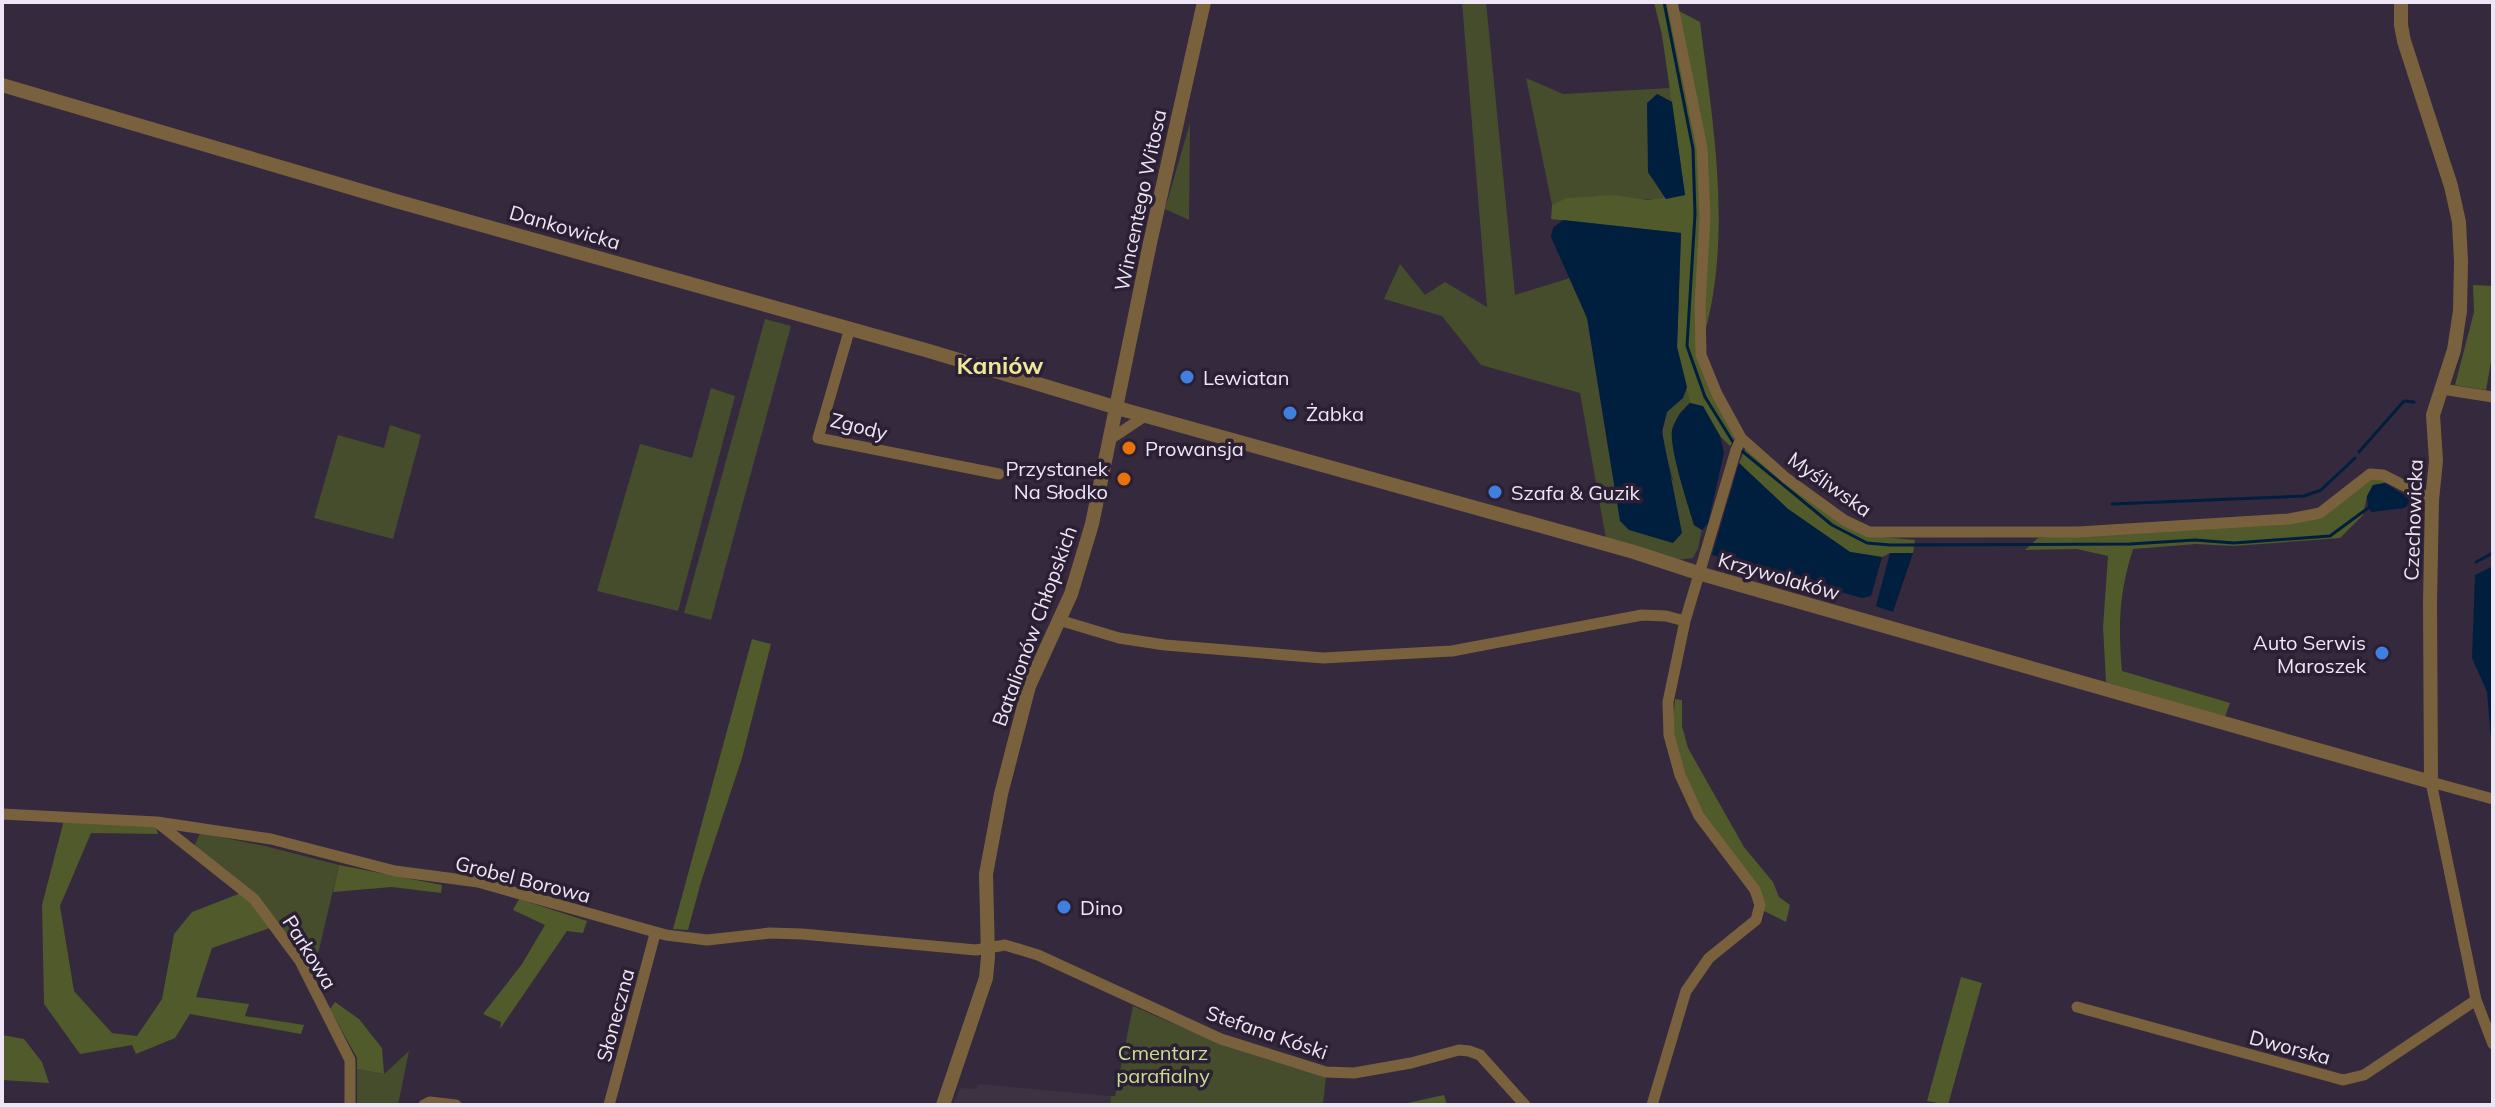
<svg xmlns="http://www.w3.org/2000/svg" width="2495" height="1107" font-family="Mulish,sans-serif">
<rect width="100%" height="100%" fill="#35293e"/>
<path fill="#3c3241" d="M 978,1084 L 1111,1096 L 1110,1105 L 953,1105 L 960,1088 L 976,1089 Z"/>
<path fill="#464d2c" d="M 1462,2 L 1486,2 L 1515,295 L 1570,278 L 1587,318 L 1674,483 C 1669,463 1656,431 1667,412 C 1674,402 1682,401 1687,387 L 1690,403 L 1680,413 L 1672,431 L 1679,474 L 1694,525 L 1702,530 L 1698,548 L 1693,558 L 1677,560 L 1606,539 L 1580,393 L 1481,365 L 1442,316 L 1384,299 L 1400,264 L 1425,295 L 1445,282 L 1487,307 Z
M 1526,78 L 1563,94 L 1670,88 L 1672,102 L 1657,94 L 1648,172 L 1666,199 C 1628,202 1589,189 1552,205 Z
M 1190,123 L 1189,220 L 1165,209 Z
M 765,319 L 791,326 L 711,620 L 684,613 Z
M 711,388 L 735,396 L 678,611 L 597,591 L 640,444 L 692,458 Z
M 390,425 L 421,435 L 393,539 L 314,518 L 338,435 L 384,448 Z
M 200,833 L 265,846 L 339,865 L 313,975 L 296,951 L 194,847 Z
M 1133,1006 C 1196,1034 1259,1060 1326,1076 L 1323,1105 L 1110,1105 L 1111,1096 L 1115,1096 Z
M 409,1051 L 398,1105 L 357,1105 L 357,1069 L 384,1074 Z"/>
<path fill="#505a2a" d="M 1654,2 L 1675,2 L 1679,11 L 1700,22 C 1714,132 1735,248 1698,355 L 1736,436 L 1730,446 L 1720,436 L 1703,407 L 1690,403 L 1677,347 L 1681,233 L 1551,219 L 1552,205 L 1567,198 L 1613,195 L 1648,200 L 1685,195 L 1662,35 Z
M 2473,285 L 2493,286 L 2493,351 L 2486,390 L 2455,385 L 2474,312 Z
M 1746,447 L 1870,536 L 1915,540 L 1913,553 L 1890,553 L 1882,557 L 1850,552 L 1788,509 L 1739,463 Z
M 2373,477 L 2382,477 L 2385,483 L 2373,485 L 2367,496 L 2363,515 L 2340,538 L 2234,546 L 2196,544 L 2133,549 C 2119,593 2118,625 2122,671 L 2230,703 L 2225,717 L 2106,682 L 2103,627 L 2108,556 L 2077,549 L 2025,550 L 2038,538 L 2322,516 Z
M 752,639 L 771,644 L 742,758 L 701,882 L 688,930 L 673,929 Z
M 1675,699 L 1682,700 L 1682,726 L 1688,748 L 1744,847 L 1773,882 L 1779,897 L 1790,905 L 1786,922 L 1762,910 L 1704,814 L 1685,775 L 1672,737 Z
M 64,820 L 156,827 L 158,834 L 91,833 L 60,906 L 74,991 L 112,1033 L 137,1036 L 162,999 L 174,934 L 192,912 L 241,893 L 251,901 L 270,928 L 212,948 L 196,997 L 249,1004 L 245,1016 L 304,1025 L 301,1034 L 190,1014 L 175,1038 L 136,1054 L 132,1045 L 80,1054 L 44,1004 L 42,905 Z
M 339,865 L 442,885 L 441,893 L 392,887 L 333,892 Z
M 519,899 L 587,921 L 583,933 L 567,931 L 500,1029 L 501,1022 L 483,1014 L 522,964 L 545,925 L 513,910 Z
M 1961,977 L 1982,983 L 1948,1105 L 1927,1101 Z
M 335,1002 L 359,1019 L 382,1048 L 384,1074 L 357,1069 L 357,1058 L 330,1009 Z
M 2,1035 L 24,1039 L 42,1062 L 49,1083 L 2,1080 Z
M 1444,1095 L 1447,1105 L 1398,1105 Z"/>
<path fill="#001e3e" d="M 1657,94 L 1672,102 L 1685,195 L 1666,199 L 1648,172 L 1647,103 Z
M 1563,220 L 1681,233 L 1677,347 L 1687,387 L 1683,398 L 1667,412 L 1662,432 L 1682,533 L 1673,543 L 1629,530 L 1620,521 L 1587,318 L 1551,237 L 1553,228 Z
M 1690,403 L 1703,406 L 1720,436 L 1724,453 L 1708,523 L 1702,530 L 1694,525 C 1688,505 1669,448 1672,430 C 1675,419 1682,410 1690,403 Z
M 1739,463 L 1788,509 L 1850,552 L 1882,557 L 1871,596 L 1862,598 L 1712,555 Z
M 2385,483 L 2414,501 L 2404,508 L 2372,512 L 2368,508 L 2367,496 L 2373,485 Z
M 1890,553 L 1913,553 L 1893,612 L 1876,606 Z
M 2493,566 L 2493,763 L 2487,692 L 2472,658 L 2475,575 Z"/>
<g fill="none" stroke-linecap="round" stroke-linejoin="round">
<path stroke="#001e3e" stroke-width="3" d="M 1664,2 L 1693,149 L 1695,214 L 1687,346 L 1705,397 L 1733,442
M 1742,451 L 1832,525 L 1867,543 L 1890,545 L 2130,544 L 2195,540 L 2234,543 L 2330,536 L 2368,508
M 2359,452 L 2404,401 L 2414,402
M 2112,504 L 2304,496 L 2321,490 L 2355,458
M 2476,562 L 2493,553"/>
<path stroke="#79613e" stroke-width="11" d="M 1672,2 L 1702,148 L 1705,217 L 1700,306 L 1701,355 L 1717,394 L 1741,438 L 1786,478 L 1844,520 L 1869,532 L 2078,532 L 2289,519 L 2320,513 L 2370,474 L 2383,475 L 2432,500
M 850,328 L 818,438 L 999,474
M 2442,389 L 2493,397
M 1109,440 L 1145,416
M 1059,620 L 1119,638 L 1165,645 L 1323,658 L 1452,651 L 1642,615 L 1666,616 L 1685,621
M 2493,799 L 2431,782 L 2476,1000 L 2493,1044
M 2,814 L 157,822 L 271,839 L 395,871 L 478,882 L 666,935 L 707,940 L 770,933 L 802,934 L 976,950 L 1005,945 L 1038,955 L 1221,1039 L 1326,1072 L 1354,1073 L 1411,1063 L 1459,1050 L 1469,1051 L 1480,1055 L 1525,1105
M 158,823 L 254,899 L 300,961 L 350,1060 L 350,1105
M 2077,1007 L 2343,1080 L 2364,1075 L 2476,1000
M 424,1105 L 430,1102 L 456,1105
M 609,1105 L 655,934
M 1652,1105 L 1686,991 L 1709,958 L 1756,920 L 1760,905 L 1755,890 L 1699,816 L 1680,775 L 1669,735 L 1668,702 L 1685,621 L 1736,450 L 1741,438"/>
<path stroke="#79613e" stroke-width="14" d="M 2,85 L 396,201 L 929,351 L 1121,409 L 1634,552 L 1698,573 L 2431,782 L 2430,603 L 2432,500 L 2436,461 L 2433,415 L 2454,350 L 2460,311 L 2461,261 L 2459,222 L 2451,186 L 2404,41 L 2401,25 L 2401,2
M 943,1105 L 986,978 L 988,957 L 986,874 L 1001,794 L 1029,686 L 1071,594 L 1092,524 L 1150,243 L 1204,2"/>
</g>
<g fill="#3f7fe0" stroke="#2b1f34" stroke-width="3">
<circle cx="1187" cy="377" r="8"/>
<circle cx="1290" cy="413" r="8"/>
<circle cx="1495" cy="492" r="8"/>
<circle cx="2382" cy="653" r="8"/>
<circle cx="1064" cy="907" r="8"/>
</g>
<g fill="#e8710a" stroke="#2b1f34" stroke-width="3">
<circle cx="1129" cy="448" r="8"/>
<circle cx="1124" cy="479" r="8"/>
</g>
<g text-anchor="middle" dominant-baseline="central" stroke-width="7" stroke-linejoin="round" paint-order="stroke">
<g font-size="20" fill="#eee6f4" stroke="#2b1f34">
<text transform="translate(1140 200) rotate(-78)">Wincentego Witosa</text>
<text transform="translate(565 227) rotate(16)">Dankowicka</text>
<text transform="translate(859 426) rotate(14)">Zgody</text>
<text transform="translate(1830 484) rotate(35)">Myśliwska</text>
<text transform="translate(2413 520) rotate(-88)">Czechowicka</text>
<text transform="translate(1779 576) rotate(16)">Krzywolaków</text>
<text transform="translate(1034 626) rotate(-70)">Batalionów Chłopskich</text>
<text transform="translate(523 879) rotate(14)">Grobel Borowa</text>
<text transform="translate(310 952) rotate(58)">Parkowa</text>
<text transform="translate(615 1015) rotate(-75)">Słoneczna</text>
<text transform="translate(1267 1032) rotate(19)">Stefana Kóski</text>
<text transform="translate(2290 1047) rotate(15)">Dworska</text>
</g>
<g font-size="20" fill="#eee6f4" stroke="#2b1f34" text-anchor="start">
<text x="1203" y="377">Lewiatan</text>
<text x="1306" y="413">Żabka</text>
<text x="1145" y="448">Prowansja</text>
<text x="1108" y="468" text-anchor="end">Przystanek<tspan x="1108" dy="23">Na Słodko</tspan></text>
<text x="1511" y="492">Szafa &amp; Guzik</text>
<text x="2366" y="642" text-anchor="end">Auto Serwis<tspan x="2366" dy="23">Maroszek</tspan></text>
<text x="1080" y="907">Dino</text>
</g>
<g font-size="20" fill="#ccdd90" stroke="#2b1f34">
<text x="1163" y="1052">Cmentarz<tspan x="1163" dy="23">parafialny</tspan></text>
</g>
<g font-size="24" font-weight="bold" fill="#efe899" stroke="#2b1f34">
<text x="1000" y="365">Kaniów</text>
</g>
</g>
<rect width="2495" height="1107" fill="none" stroke="#eee6f4" stroke-width="8"/>
</svg>
